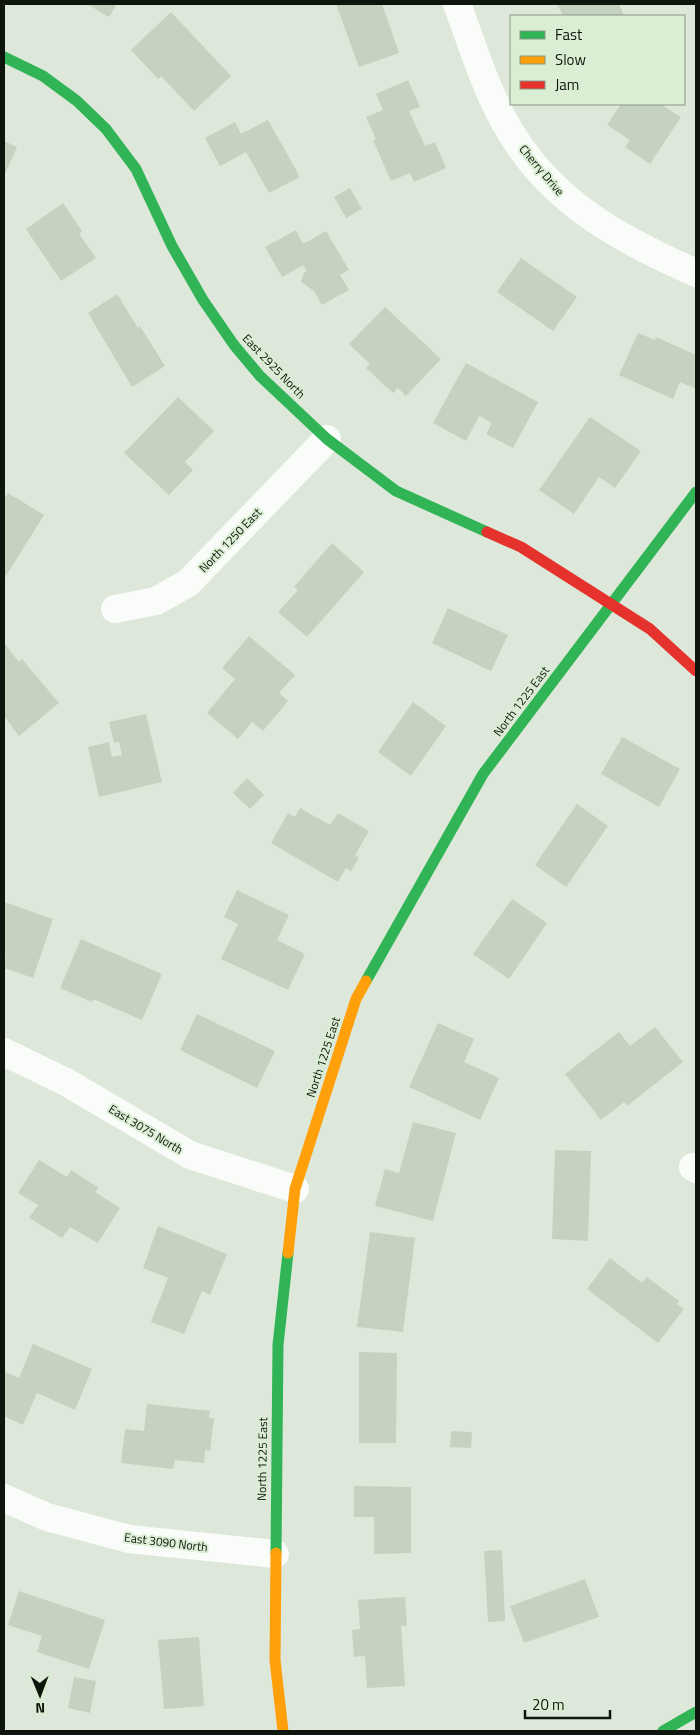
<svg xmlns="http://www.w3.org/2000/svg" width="700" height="1735" font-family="'Titillium Web',sans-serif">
<rect width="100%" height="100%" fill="#dee8da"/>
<path fill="#c5d2bf" d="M 87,4 L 117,4 L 109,17 Z
M 336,4 L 382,4 L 399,53 L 359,67 Z
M 557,4 L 619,4 L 624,16 L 563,16 Z
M 171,12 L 231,76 L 194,111 L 161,76 L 158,79 L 131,50 Z
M 408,80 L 420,107 L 409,111 L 425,146 L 435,142 L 446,168 L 414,182 L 410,173 L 391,181 L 373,140 L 376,139 L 366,117 L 383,110 L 376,94 Z
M 621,104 L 660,104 L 681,117 L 650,164 L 625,147 L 630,140 L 607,125 Z
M 268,120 L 300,177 L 269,193 L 246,152 L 220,166 L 205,138 L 235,122 L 241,134 Z
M 4,141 L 17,147 L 4,176 Z
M 350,188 L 362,209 L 346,218 L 334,197 Z
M 63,203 L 82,231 L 79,234 L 96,258 L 61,281 L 26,229 Z
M 296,230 L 303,244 L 326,231 L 349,270 L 340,275 L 349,290 L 322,305 L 314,291 L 301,282 L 304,272 L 307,271 L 303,265 L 282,277 L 265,247 Z
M 521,258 L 577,297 L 553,331 L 497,292 Z
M 117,294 L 138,328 L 140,326 L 165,366 L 132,387 L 88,313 Z
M 385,307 L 441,359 L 406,396 L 398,388 L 393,393 L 366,368 L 370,364 L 349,344 Z
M 638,333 L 655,340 L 656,337 L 696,355 L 696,389 L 680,382 L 673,399 L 619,375 Z
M 466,363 L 538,402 L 513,448 L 486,434 L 492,423 L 479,416 L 466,441 L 433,423 Z
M 178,397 L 214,431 L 185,462 L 193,470 L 169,495 L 124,453 Z
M 590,417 L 641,451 L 615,488 L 599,477 L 574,514 L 539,490 Z
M 8,493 L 44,515 L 4,579 L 4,500 Z
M 332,543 L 364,572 L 307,637 L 278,612 L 298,590 L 294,587 Z
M 448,608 L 508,635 L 491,671 L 432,643 Z
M 249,636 L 295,675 L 279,693 L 288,701 L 263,731 L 252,722 L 238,739 L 207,713 L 235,679 L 222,668 Z
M 4,643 L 19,662 L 22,659 L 59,703 L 19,736 L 4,716 Z
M 413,702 L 446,726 L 411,776 L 378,752 Z
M 146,714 L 162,782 L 99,797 L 88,747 L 109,742 L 112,757 L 122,755 L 119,742 L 114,743 L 109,722 Z
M 622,737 L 680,769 L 659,807 L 601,774 Z
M 247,778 L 264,795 L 250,809 L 233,793 Z
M 577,804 L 608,826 L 566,887 L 535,865 Z
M 300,808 L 330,825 L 338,813 L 369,831 L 355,855 L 359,858 L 351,871 L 346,868 L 338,882 L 271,843 L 288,813 L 295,817 Z
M 237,890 L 289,915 L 277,940 L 305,954 L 288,990 L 221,959 L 238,924 L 224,917 Z
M 512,899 L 547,923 L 509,979 L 473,954 Z
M 4,902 L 53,919 L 33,978 L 4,968 L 6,954 L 4,953 Z
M 81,939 L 162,974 L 142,1020 L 93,999 L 92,1002 L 60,988 Z
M 197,1014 L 275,1051 L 257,1088 L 180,1050 Z
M 438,1023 L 474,1039 L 464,1062 L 499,1078 L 480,1120 L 409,1087 Z
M 655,1027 L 683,1062 L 627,1106 L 624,1102 L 601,1120 L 565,1074 L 619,1032 L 630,1046 Z
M 413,1122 L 456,1133 L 433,1221 L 375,1206 L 385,1169 L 399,1173 Z
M 555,1150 L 591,1151 L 588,1241 L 552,1239 Z
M 39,1160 L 67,1177 L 71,1170 L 99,1188 L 95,1192 L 120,1208 L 98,1243 L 70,1227 L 62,1238 L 29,1218 L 38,1205 L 18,1193 Z
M 158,1226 L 227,1254 L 210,1295 L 202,1291 L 184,1334 L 151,1322 L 168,1278 L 143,1268 Z
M 370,1232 L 415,1238 L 403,1332 L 357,1327 Z
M 610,1258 L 642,1283 L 647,1277 L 679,1301 L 677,1304 L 684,1309 L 658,1343 L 587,1289 Z
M 33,1344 L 92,1369 L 75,1410 L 37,1393 L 23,1425 L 4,1416 L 4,1375 L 5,1372 L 19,1378 Z
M 359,1352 L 397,1353 L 396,1443 L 359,1443 Z
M 147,1404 L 210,1411 L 209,1418 L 214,1418 L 210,1451 L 205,1450 L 204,1463 L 175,1460 L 173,1469 L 121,1463 L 125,1429 L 144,1431 Z
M 451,1431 L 472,1432 L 471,1448 L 450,1447 Z
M 354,1486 L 411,1487 L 411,1553 L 374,1554 L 374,1517 L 354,1517 Z
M 502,1550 L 505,1621 L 488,1622 L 484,1551 Z
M 585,1579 L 599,1617 L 524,1643 L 510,1606 Z
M 19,1591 L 105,1620 L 89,1669 L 37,1652 L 42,1636 L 8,1625 Z
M 405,1597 L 407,1626 L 401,1626 L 405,1686 L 367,1688 L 365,1656 L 354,1657 L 352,1630 L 360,1629 L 358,1600 Z
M 199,1637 L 204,1706 L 164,1709 L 158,1640 Z
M 74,1677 L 96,1681 L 90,1713 L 68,1708 Z"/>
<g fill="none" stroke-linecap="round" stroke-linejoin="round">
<path stroke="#fafcf9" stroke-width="28" d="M 457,4 C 473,47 487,94 511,133 C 555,205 622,240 696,273
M 115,609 L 156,601 L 188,583 L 327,439
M 4,1052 L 66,1082 L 190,1155 L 295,1189
M 693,1167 L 696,1169
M 4,1498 L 47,1517 L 129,1539 L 275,1554"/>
<path stroke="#30b455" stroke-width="11" d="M 4,57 L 43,76 L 77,101 L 106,129 L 136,169 L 172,246 L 203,300 L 234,345 L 260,376 L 327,439 L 396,491 L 487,532
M 366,981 L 483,774 L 696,492
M 276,1553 L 278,1345 L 288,1253
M 663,1731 L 696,1712"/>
<path stroke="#ff9f0a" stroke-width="11" d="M 288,1253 L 295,1189 L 356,999 L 366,981
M 276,1553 L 275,1660 L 283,1731"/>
<path stroke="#e5322d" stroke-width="11" d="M 487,532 L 521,547 L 650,629 L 696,671"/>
</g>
<g text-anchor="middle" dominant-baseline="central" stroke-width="4" stroke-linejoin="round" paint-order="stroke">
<g font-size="12" fill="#0e150c" stroke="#daeed4">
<text transform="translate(542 170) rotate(50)">Cherry Drive</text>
<text transform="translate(274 366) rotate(46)">East 2925 North</text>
<text transform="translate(230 540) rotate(-46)">North 1250 East</text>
<text transform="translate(521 701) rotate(-53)">North 1225 East</text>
<text transform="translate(323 1057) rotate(-72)">North 1225 East</text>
<text transform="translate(146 1129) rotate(31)">East 3075 North</text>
<text transform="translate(262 1459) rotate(-89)">North 1225 East</text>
<text transform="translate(166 1542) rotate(7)">East 3090 North</text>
</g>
</g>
<rect width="700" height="1735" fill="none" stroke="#0e150c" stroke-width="10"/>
<rect x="510" y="15" width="175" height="90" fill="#daeed4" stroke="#889784"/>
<rect x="520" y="31" width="25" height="8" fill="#30b455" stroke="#889784"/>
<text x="555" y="40" font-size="15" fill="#0e150c">Fast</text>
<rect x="520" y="56" width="25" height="8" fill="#ff9f0a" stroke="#889784"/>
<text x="555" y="65" font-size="15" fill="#0e150c">Slow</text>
<rect x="520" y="81" width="25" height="8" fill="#e5322d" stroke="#889784"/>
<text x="555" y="90" font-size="15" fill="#0e150c">Jam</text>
<g transform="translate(40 1695) rotate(179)" stroke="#daeed4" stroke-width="4" paint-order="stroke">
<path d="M0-4L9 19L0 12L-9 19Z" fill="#0e150c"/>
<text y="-8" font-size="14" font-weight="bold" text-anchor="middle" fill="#0e150c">N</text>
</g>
<path d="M525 1710v8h85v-8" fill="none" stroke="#0e150c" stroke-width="2.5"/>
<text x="532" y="1710" font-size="15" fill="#0e150c" stroke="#daeed4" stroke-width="4" paint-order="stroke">20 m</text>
</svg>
